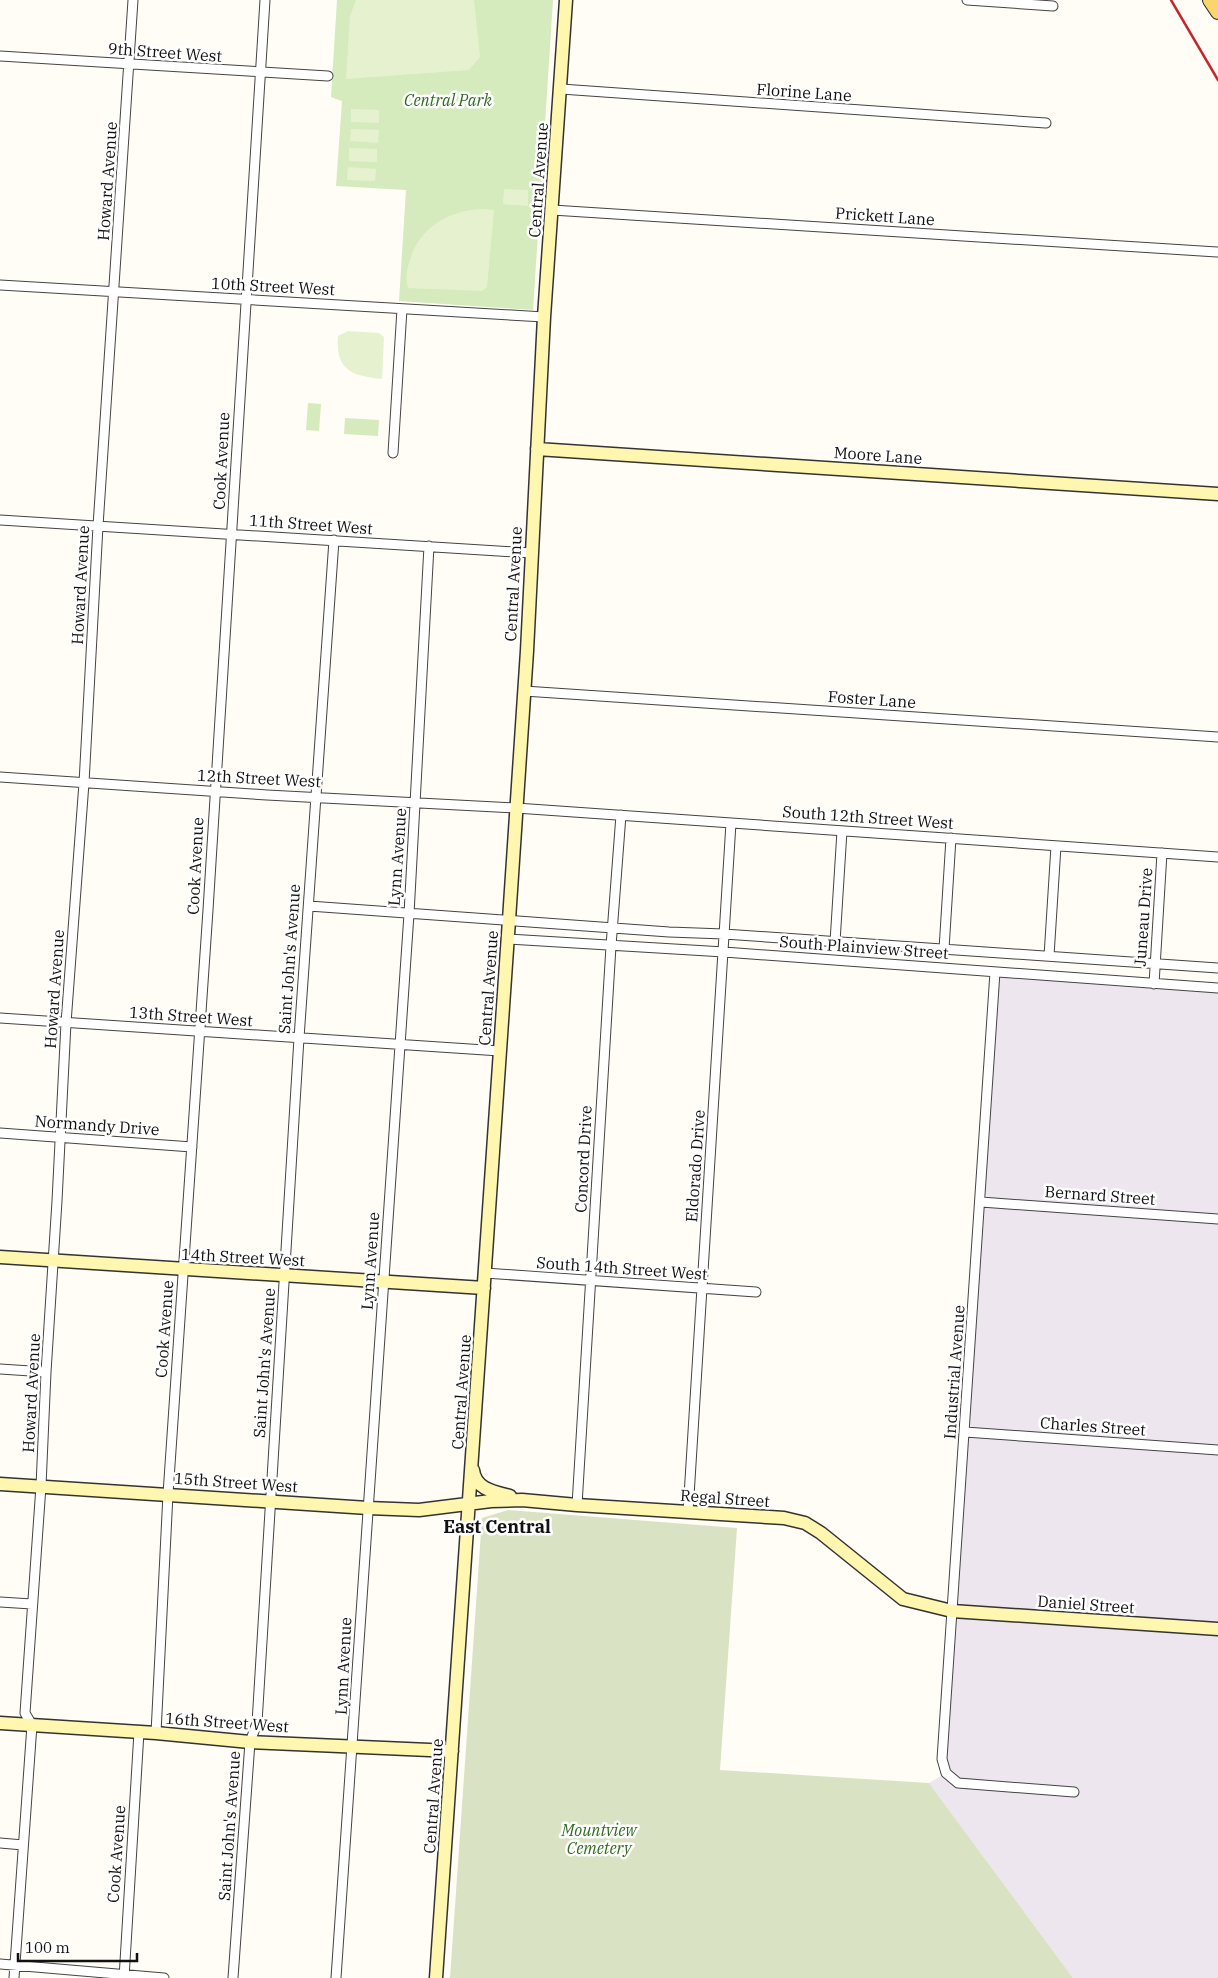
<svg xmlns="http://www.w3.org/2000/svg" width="1218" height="1978" font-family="'IBM Plex Serif',serif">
<rect width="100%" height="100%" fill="#fffdf5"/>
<path fill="#eee6ef" d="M 995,972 L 1218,988 L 1218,1978 L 1073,1978 L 929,1783 L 946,1773 L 942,1759 Z"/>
<path fill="#d5ebbd" d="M 337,0 L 553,0 L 533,310 L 399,301 L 406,190 L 336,186 L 342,101 L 331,97 Z
M 308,403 L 321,404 L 319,431 L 306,430 Z
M 345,418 L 379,420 L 378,436 L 344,434 Z"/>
<path fill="#d9e3c4" d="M 508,1510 L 737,1528 L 720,1770 L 929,1783 L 1073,1978 L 450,1978 L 482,1518 Z"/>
<path fill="#e6f2cf" d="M 356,0 L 474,0 L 480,57 L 469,70 L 346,79 L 350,16 Z
M 351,109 L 379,110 L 379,123 L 351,122 Z
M 351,129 L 379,130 L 378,143 L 350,141 Z
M 349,148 L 377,149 L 377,162 L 349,161 Z
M 348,167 L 376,169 L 375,181 L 347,180 Z
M 504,189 L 528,190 L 528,206 L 503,204 Z
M 483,209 L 494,210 L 487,287 L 482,291 L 408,288 C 405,277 407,268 411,257 C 422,225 451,210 483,209 Z
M 348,331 L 379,333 L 384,337 L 382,379 C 352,376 335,370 338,336 Z"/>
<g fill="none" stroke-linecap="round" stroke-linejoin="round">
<g stroke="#444" stroke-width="11">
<path id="street" d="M 967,0 L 1053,6
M 0,56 L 328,76
M 561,89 L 1046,123
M 552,210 L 1217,252
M 0,285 L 544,317
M 393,453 L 402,309
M 0,520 L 531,553
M 524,691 L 1218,737
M 0,777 L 267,795 L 516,808 L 1218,857
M 309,906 L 669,932 L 724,934 L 1218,968
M 508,939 L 724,952 L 1218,988
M 835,942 L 842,831
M 944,949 L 951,838
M 1049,956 L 1056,846
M 995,972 L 942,1759 L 946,1773 L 958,1783 L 1074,1792
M 1154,984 L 1162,853
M 0,1018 L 500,1051
M 0,1133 L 192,1147
M 981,1202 L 1218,1219
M 485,1273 L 756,1292
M 0,1369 L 46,1372
M 965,1432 L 1218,1450
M 577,1505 L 611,946 L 621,815
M 688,1512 L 731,823
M 0,1602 L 32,1604
M 156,1733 L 168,1494 L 208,910 L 265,0
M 0,1843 L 23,1845
M 0,1964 L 164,1978
M 14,1978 L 32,1725 L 25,1713 L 41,1486 L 46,1372 L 57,1201 L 66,1023 L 84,783 L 98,526 L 133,0
M 124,1978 L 139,1732
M 233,1978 L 250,1742 L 257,1723 L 299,1038 L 334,540
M 336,1978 L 409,914 L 429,546"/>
</g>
<g stroke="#333" stroke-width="15">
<path id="secondary" d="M 537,449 L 1218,494
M 0,1257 L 484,1288
M 473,1470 C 475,1489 494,1492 510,1496
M 0,1484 L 368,1508 L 419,1510 L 491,1501 L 522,1500 L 577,1505 L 784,1518 L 805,1523 L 821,1533 L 903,1599 L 952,1611 L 1218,1629
M 0,1723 L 156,1733 L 250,1742 L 452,1751
M 436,1978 L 509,920 L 527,651 L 544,317 L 566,0"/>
</g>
<g stroke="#222" stroke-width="16">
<path id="primary" d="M 1210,0 L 1218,12"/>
</g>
<use href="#street" stroke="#fff" stroke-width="9"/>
<use href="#secondary" stroke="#fff6b0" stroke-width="12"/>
<use href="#primary" stroke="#f9d66b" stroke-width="14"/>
<path stroke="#c4262e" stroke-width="2.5" d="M 1171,0 L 1218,80"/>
</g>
<g text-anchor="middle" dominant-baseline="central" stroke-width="5" stroke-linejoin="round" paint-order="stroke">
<g font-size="16" fill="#111" stroke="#fff">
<text transform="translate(165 52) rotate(4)">9th Street West</text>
<text transform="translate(804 92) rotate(4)">Florine Lane</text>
<text transform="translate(538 180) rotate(-86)">Central Avenue</text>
<text transform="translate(107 181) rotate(-86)">Howard Avenue</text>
<text transform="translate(885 216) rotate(4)">Prickett Lane</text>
<text transform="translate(273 286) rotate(3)">10th Street West</text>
<text transform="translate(878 455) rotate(4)">Moore Lane</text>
<text transform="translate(221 461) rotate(-87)">Cook Avenue</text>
<text transform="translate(311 524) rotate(4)">11th Street West</text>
<text transform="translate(513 584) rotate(-87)">Central Avenue</text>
<text transform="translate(80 585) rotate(-87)">Howard Avenue</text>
<text transform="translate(872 699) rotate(4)">Foster Lane</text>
<text transform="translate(259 778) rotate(3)">12th Street West</text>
<text transform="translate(868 817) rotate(4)">South 12th Street West</text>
<text transform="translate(397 857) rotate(-86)">Lynn Avenue</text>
<text transform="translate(195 866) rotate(-87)">Cook Avenue</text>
<text transform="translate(1143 917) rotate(-86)">Juneau Drive</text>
<text transform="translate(864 947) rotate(4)">South Plainview Street</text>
<text transform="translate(289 959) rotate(-86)">Saint John's Avenue</text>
<text transform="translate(488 988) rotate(-86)">Central Avenue</text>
<text transform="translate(54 989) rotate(-86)">Howard Avenue</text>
<text transform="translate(191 1016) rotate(4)">13th Street West</text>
<text transform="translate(97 1125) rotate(4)">Normandy Drive</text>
<text transform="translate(583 1159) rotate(-87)">Concord Drive</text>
<text transform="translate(695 1166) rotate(-86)">Eldorado Drive</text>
<text transform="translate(1100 1195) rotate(4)">Bernard Street</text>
<text transform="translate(243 1257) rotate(3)">14th Street West</text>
<text transform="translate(370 1261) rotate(-86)">Lynn Avenue</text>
<text transform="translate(622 1268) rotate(4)">South 14th Street West</text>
<text transform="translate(164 1329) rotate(-86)">Cook Avenue</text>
<text transform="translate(264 1363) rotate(-86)">Saint John's Avenue</text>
<text transform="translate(954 1372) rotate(-86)">Industrial Avenue</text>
<text transform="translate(461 1392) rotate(-86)">Central Avenue</text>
<text transform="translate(31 1393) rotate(-87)">Howard Avenue</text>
<text transform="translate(1093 1426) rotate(4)">Charles Street</text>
<text transform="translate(236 1482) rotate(4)">15th Street West</text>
<text transform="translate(725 1498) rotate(4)">Regal Street</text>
<text transform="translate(1086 1604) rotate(4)">Daniel Street</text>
<text transform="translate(343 1666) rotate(-87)">Lynn Avenue</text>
<text transform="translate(227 1722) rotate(4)">16th Street West</text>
<text transform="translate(433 1796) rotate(-86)">Central Avenue</text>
<text transform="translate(229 1826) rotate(-86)">Saint John's Avenue</text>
<text transform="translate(116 1854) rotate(-86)">Cook Avenue</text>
</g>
<g font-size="16" font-style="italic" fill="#2f6b1f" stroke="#fff">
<text x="448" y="100">Central Park</text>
<text x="599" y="1830">Mountview<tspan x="599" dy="18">Cemetery</tspan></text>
</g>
<g font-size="18" font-weight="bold" fill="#111" stroke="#fff">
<text x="497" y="1526">East Central</text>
</g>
</g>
<path d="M18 1953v8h119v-8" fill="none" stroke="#111111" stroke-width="2.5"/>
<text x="25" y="1953" font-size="15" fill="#111111" stroke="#ffffff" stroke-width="4" paint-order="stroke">100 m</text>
</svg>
